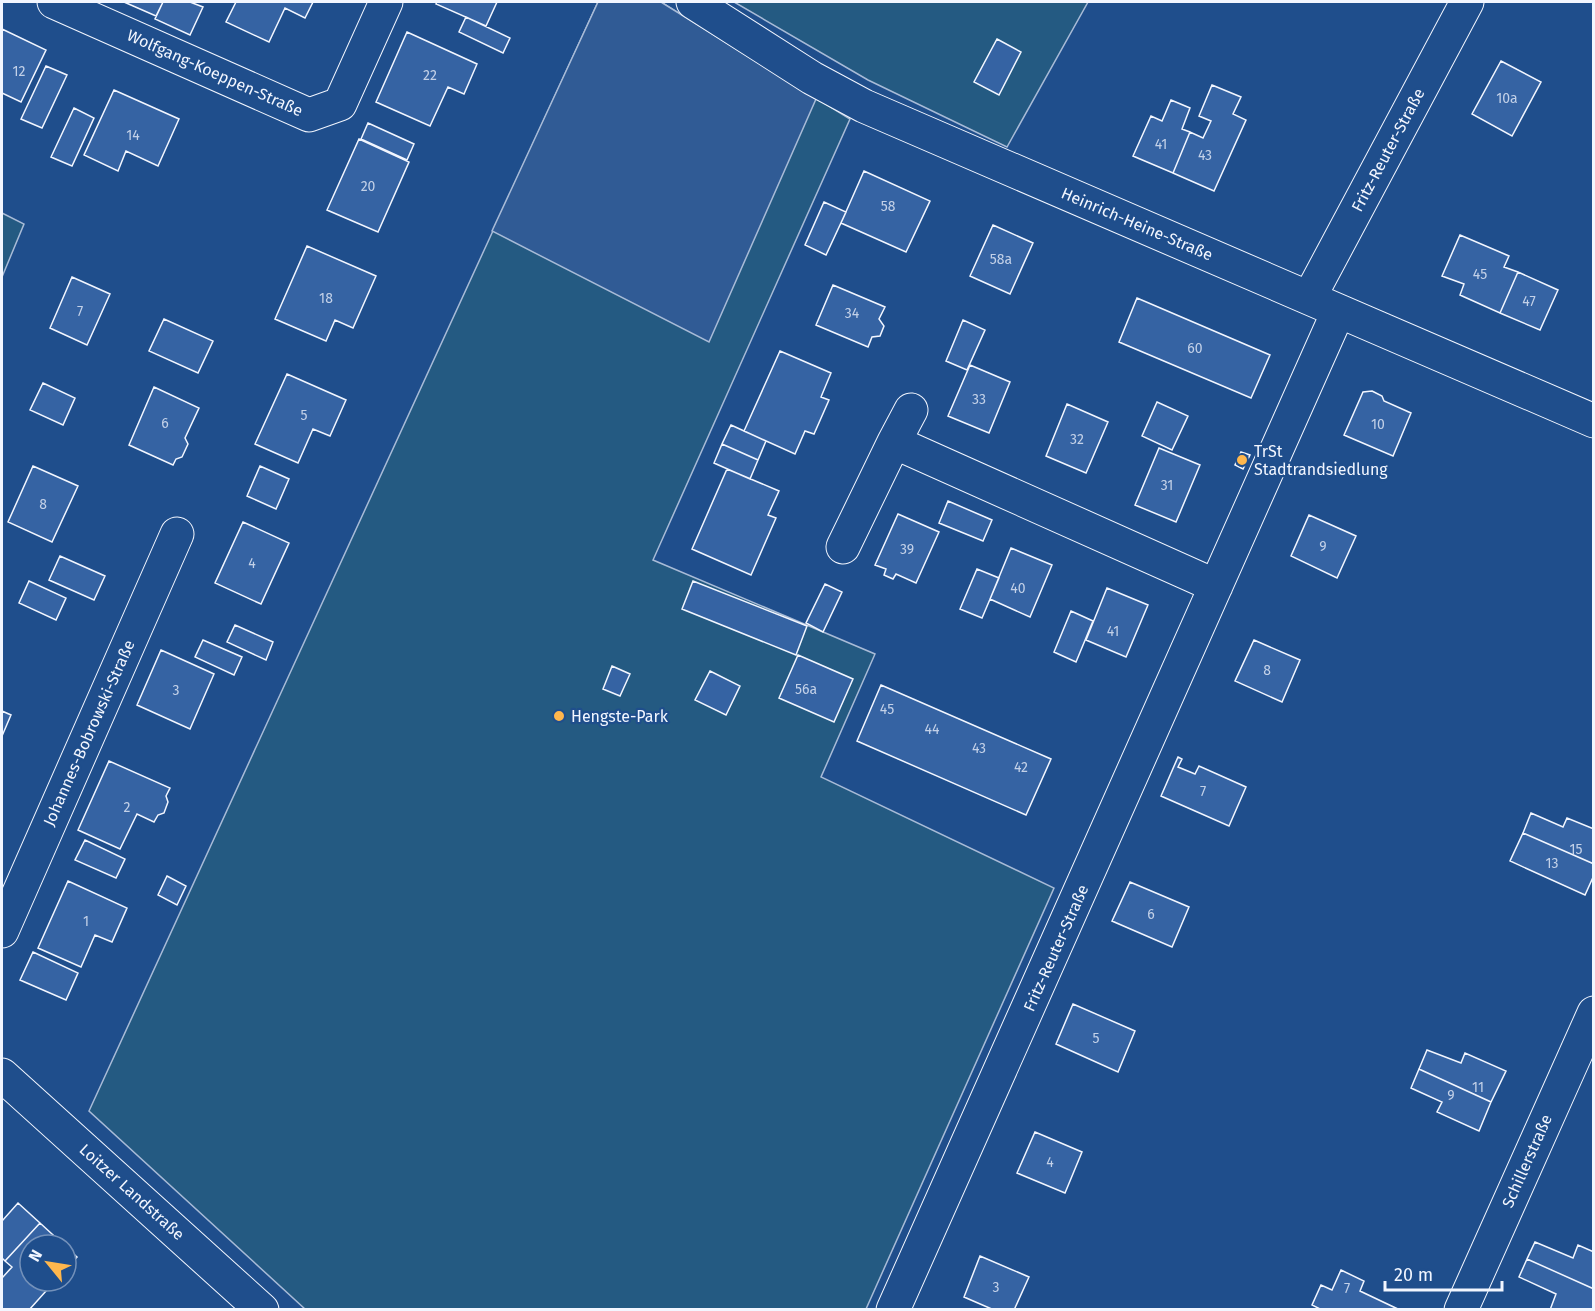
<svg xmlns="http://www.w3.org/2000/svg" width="1595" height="1311" font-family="'Fira Sans',sans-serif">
<rect width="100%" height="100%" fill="#1f4e8c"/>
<path fill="#245a82" stroke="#a8bbd7" stroke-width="1.5" d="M 598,2 L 661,2 L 850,119 L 653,560 L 875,654 L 821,777 L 1054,888 L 866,1309 L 305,1309 L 89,1111 Z
M 734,2 L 1088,2 L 1007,147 L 868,80 Z
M 2,213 L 24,224 L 2,277 Z"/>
<path fill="#305b95" stroke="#a8bbd7" stroke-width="1.5" d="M 598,2 L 661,2 L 816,99 L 709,342 L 492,231 Z"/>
<path fill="#3563a3" stroke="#f2f6ff" stroke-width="1.5" d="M 124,2 L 163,2 L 156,16 Z
M 163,2 L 190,2 L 203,7 L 190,35 L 155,19 Z
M 236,2 L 313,2 L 305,18 L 285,8 L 269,42 L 226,22 Z
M 437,2 L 497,2 L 486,26 L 436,4 Z
M 466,17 L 510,38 L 503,53 L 459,32 Z
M 2,29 L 46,50 L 21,102 L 2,93 Z
M 407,32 L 477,64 L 464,94 L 448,87 L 430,126 L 376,102 Z
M 997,39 L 1021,52 L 999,95 L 974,82 Z
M 1501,61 L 1541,82 L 1512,136 L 1472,114 Z
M 46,66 L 67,75 L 42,128 L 21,119 Z
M 1212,85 L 1241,97 L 1233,114 L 1246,120 L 1214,191 L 1173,173 L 1190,132 L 1203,138 L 1211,121 L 1199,116 Z
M 114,90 L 179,119 L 158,166 L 126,151 L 118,171 L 84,155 Z
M 1171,100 L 1190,108 L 1182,129 L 1190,132 L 1173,173 L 1133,156 L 1151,116 L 1162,121 Z
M 74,108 L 94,118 L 72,166 L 51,157 Z
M 368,123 L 414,144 L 407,160 L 361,139 Z
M 359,139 L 409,162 L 378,232 L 327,210 Z
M 864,171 L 930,201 L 906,252 L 841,223 Z
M 824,202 L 846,212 L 826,255 L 805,245 Z
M 993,225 L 1033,243 L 1010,294 L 970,276 Z
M 1460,235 L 1509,256 L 1504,267 L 1518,272 L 1500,313 L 1460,295 L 1464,284 L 1442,276 Z
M 307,246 L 376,276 L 353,328 L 335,320 L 326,341 L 275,319 Z
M 1518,272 L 1558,290 L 1540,330 L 1500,313 Z
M 72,277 L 110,294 L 87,345 L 50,328 Z
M 833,285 L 885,307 L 879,319 L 884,326 L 880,336 L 872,337 L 868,347 L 816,325 Z
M 1137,298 L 1270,355 L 1251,398 L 1119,342 Z
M 164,319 L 213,341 L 198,373 L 149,351 Z
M 963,320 L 985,330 L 967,370 L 946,361 Z
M 780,351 L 831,373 L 821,397 L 829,400 L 814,434 L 805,431 L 795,454 L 744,431 Z
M 970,365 L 1010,382 L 989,433 L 948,416 Z
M 287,374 L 346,400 L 330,436 L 313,429 L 298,463 L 255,444 Z
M 43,383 L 75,398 L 63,425 L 30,410 Z
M 154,387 L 199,408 L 185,438 L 188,444 L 182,457 L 176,459 L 173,465 L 129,445 Z
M 1372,391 L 1382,396 L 1384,401 L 1411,413 L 1393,456 L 1344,435 L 1363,392 Z
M 1157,402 L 1188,416 L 1172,450 L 1142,436 Z
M 1067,404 L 1108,422 L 1086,473 L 1046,456 Z
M 731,425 L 766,441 L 758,460 L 722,444 Z
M 722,444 L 758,460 L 750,479 L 714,463 Z
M 1159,448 L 1200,465 L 1176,522 L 1135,505 Z
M 1241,452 L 1250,455 L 1243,469 L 1235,465 Z
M 33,466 L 78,486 L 52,542 L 8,522 Z
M 260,466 L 289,479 L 276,509 L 247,496 Z
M 727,469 L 779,491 L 768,515 L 776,518 L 751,575 L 692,549 Z
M 948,501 L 992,520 L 983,541 L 939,523 Z
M 898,514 L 939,532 L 916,583 L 896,574 L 893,579 L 884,575 L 886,569 L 875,565 Z
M 1309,515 L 1356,536 L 1337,578 L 1291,556 Z
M 243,522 L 289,543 L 261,604 L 215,583 Z
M 1011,548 L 1052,565 L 1030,617 L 990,599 Z
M 60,556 L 105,576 L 94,600 L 49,580 Z
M 977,569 L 999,578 L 982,618 L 960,609 Z
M 29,581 L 66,598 L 56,620 L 19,603 Z
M 693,581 L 807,626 L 796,655 L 682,609 Z
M 825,584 L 842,592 L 823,632 L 806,623 Z
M 1107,588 L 1148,605 L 1126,657 L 1086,640 Z
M 1071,611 L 1093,621 L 1076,662 L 1054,652 Z
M 235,625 L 273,642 L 266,660 L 227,642 Z
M 203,640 L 242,657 L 234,675 L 195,657 Z
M 1254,640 L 1300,660 L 1282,702 L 1235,681 Z
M 161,650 L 214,674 L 190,729 L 137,705 Z
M 798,655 L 853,679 L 834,722 L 779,698 Z
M 612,666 L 630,674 L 620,696 L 603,689 Z
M 710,671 L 740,686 L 726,715 L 695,700 Z
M 881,685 L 1051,759 L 1026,815 L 857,741 Z
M 2,711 L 11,715 L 2,736 Z
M 1178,757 L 1182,759 L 1178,767 L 1195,774 L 1199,766 L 1246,787 L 1229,826 L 1161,796 Z
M 109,761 L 170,788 L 166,796 L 168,802 L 164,813 L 158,815 L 154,822 L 137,814 L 120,849 L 78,830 Z
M 1531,813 L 1563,827 L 1567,818 L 1594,829 L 1594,864 L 1523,833 Z
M 1523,833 L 1594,864 L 1594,875 L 1585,895 L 1510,861 Z
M 85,840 L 125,859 L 116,878 L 75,860 Z
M 167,876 L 186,886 L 177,905 L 158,895 Z
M 68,881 L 127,908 L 112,942 L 95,935 L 81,967 L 38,948 Z
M 1130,882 L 1189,907 L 1172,947 L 1112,921 Z
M 33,952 L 78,973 L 66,1000 L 20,980 Z
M 1073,1004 L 1135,1031 L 1118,1072 L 1056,1044 Z
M 1427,1050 L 1461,1063 L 1465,1053 L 1506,1071 L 1491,1102 L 1419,1069 Z
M 1419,1069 L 1491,1102 L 1479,1131 L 1437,1112 L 1442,1102 L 1411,1088 Z
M 1035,1132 L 1082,1152 L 1065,1193 L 1017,1173 Z
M 18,1203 L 40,1223 L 5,1261 L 2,1258 L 2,1221 Z
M 40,1223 L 64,1245 L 30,1245 L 30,1281 L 55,1281 L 29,1310 L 2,1310 L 2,1278 L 12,1267 L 5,1261 Z
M 1535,1242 L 1573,1258 L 1578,1245 L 1594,1252 L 1594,1289 L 1527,1259 Z
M 66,1247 L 77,1257 L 66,1269 Z
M 980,1256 L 1029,1277 L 1014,1310 L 994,1310 L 964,1297 Z
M 1527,1259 L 1594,1289 L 1594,1310 L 1550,1310 L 1556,1294 L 1519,1277 Z
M 1341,1270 L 1364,1281 L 1360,1291 L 1400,1310 L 1322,1310 L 1312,1305 L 1321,1285 L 1332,1290 Z"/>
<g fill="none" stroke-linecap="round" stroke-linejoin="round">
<g stroke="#f2f6ff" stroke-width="35">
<path id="street" d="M 54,2 L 309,115 L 340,104 L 386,2
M 693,2 L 812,78 L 864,106 L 1594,421
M 1309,298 L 1467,2
M 911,410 L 894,442 L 1216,586
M 843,547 L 894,442
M 2,931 L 177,534
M 893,1310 L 1338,312"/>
</g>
<g stroke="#f2f6ff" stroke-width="35">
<path id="secondary" d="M 2,1075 L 262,1310
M 1461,1310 L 1594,1013"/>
</g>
<use href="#street" stroke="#1f4e8c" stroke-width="33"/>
<use href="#secondary" stroke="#1f4e8c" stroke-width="33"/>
</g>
<g fill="#ffb74d" stroke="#1f4e8c" stroke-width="2">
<circle cx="1242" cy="460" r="6"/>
<circle cx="559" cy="716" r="6"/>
</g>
<g text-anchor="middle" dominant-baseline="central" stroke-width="4.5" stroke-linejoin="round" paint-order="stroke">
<g font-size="14" fill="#c3d1e8">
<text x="19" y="71">12</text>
<text x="430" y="75">22</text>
<text x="1507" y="98">10a</text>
<text x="133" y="135">14</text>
<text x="1161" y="144">41</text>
<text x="1205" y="155">43</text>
<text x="368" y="186">20</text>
<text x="888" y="206">58</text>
<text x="1001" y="259">58a</text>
<text x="1480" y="274">45</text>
<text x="326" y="298">18</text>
<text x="1529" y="301">47</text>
<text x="80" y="311">7</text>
<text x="852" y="313">34</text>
<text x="1195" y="348">60</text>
<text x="979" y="399">33</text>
<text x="304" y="415">5</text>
<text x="165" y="423">6</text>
<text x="1378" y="424">10</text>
<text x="1077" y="439">32</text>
<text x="1167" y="485">31</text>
<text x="43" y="504">8</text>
<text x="1323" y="546">9</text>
<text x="907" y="549">39</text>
<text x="252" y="563">4</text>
<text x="1018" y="588">40</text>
<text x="1113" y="631">41</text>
<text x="1267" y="670">8</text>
<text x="806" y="689">56a</text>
<text x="176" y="690">3</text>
<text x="887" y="709">45</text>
<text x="932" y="729">44</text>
<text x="979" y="748">43</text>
<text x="1021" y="767">42</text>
<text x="1203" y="791">7</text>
<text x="127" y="807">2</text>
<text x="1576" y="849">15</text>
<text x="1552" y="863">13</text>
<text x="1151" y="914">6</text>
<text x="86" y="921">1</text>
<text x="1096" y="1038">5</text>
<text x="1478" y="1087">11</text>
<text x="1451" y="1095">9</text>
<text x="1050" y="1162">4</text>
<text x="996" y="1287">3</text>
<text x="1347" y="1288">7</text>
</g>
<g font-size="16" fill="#f2f6ff" stroke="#1f4e8c">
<text transform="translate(215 73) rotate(24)">Wolfgang-Koeppen-Straße</text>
<text transform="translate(1388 150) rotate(-62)">Fritz-Reuter-Straße</text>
<text transform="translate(1137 224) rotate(23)">Heinrich-Heine-Straße</text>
<text transform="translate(89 733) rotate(-66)">Johannes-Bobrowski-Straße</text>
<text transform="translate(1056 948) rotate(-66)">Fritz-Reuter-Straße</text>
<text transform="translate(1527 1161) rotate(-66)">Schillerstraße</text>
<text transform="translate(132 1192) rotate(42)">Loitzer Landstraße</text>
</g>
<g font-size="16" fill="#f2f6ff" stroke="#1f4e8c" text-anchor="start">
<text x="1254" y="451">TrSt<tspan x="1254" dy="18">Stadtrandsiedlung</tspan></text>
<text x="571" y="716">Hengste-Park</text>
</g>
</g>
<rect width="1595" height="1311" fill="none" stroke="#f2f6ff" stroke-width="6"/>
<g transform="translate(48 1263) rotate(300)"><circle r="28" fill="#1f4e8c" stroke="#7391ba" stroke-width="1.5"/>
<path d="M0-4.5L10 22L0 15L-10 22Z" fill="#ffb74d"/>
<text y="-9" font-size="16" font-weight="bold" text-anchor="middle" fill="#f2f6ff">N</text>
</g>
<path d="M1385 1281v9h117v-9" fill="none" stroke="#f2f6ff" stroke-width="3"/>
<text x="1394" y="1281" font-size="18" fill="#f2f6ff" stroke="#1f4e8c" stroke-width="4.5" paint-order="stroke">20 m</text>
</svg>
